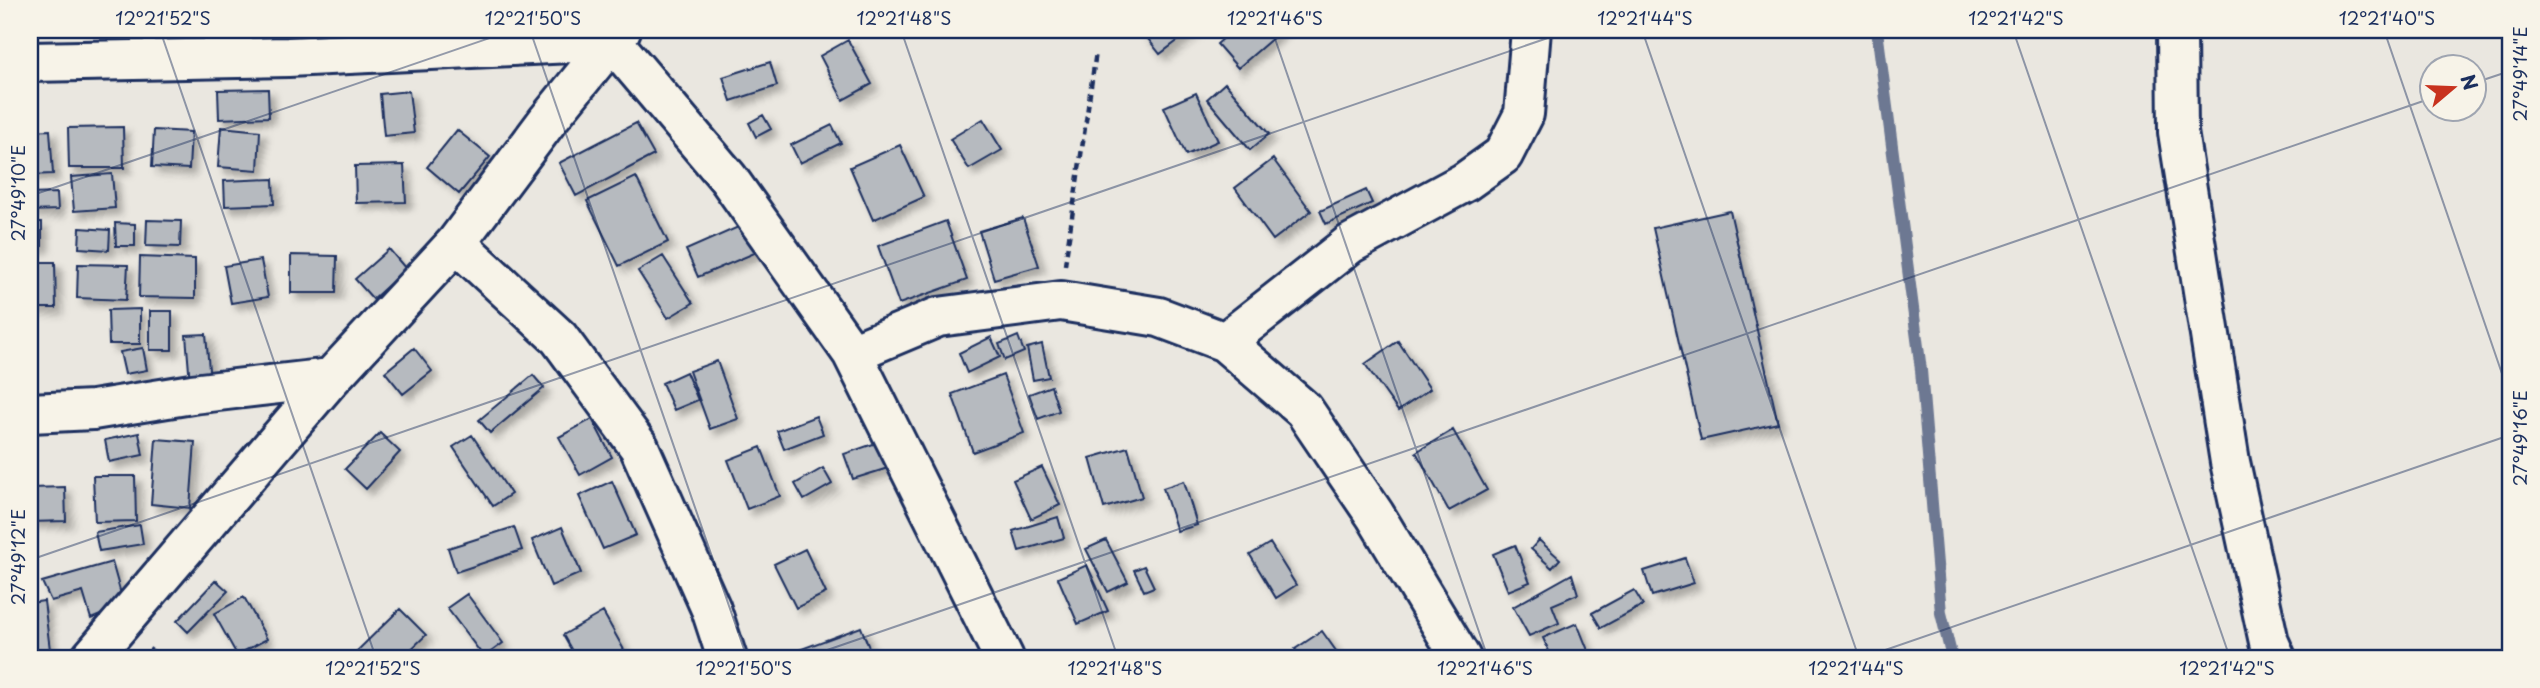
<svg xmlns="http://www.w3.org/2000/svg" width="2540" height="688" font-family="'Playpen Sans',sans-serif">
<defs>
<filter id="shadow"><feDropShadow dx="6" dy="6" stdDeviation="3.5" flood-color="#0004"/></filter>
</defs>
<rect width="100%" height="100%" fill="#eae7e0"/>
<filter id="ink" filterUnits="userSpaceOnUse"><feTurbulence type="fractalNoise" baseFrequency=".0143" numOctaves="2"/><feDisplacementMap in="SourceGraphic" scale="14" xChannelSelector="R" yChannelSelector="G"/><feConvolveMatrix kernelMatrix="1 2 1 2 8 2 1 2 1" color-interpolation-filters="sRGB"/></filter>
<g filter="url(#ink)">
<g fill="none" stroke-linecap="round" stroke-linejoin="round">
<path stroke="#6d7892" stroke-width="12" d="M 1877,30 L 1921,370 L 1941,613 L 1952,658"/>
</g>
<path fill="#b6babf" stroke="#1b2f5e" stroke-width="2" filter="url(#shadow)" d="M 1141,30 L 1192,30 L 1160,54 Z
M 1233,30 L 1282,30 L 1238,68 L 1217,44 Z
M 848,40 L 872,84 L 843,100 L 820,56 Z
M 770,62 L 777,86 L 731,101 L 723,77 Z
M 1225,83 L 1269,134 L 1250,150 L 1207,99 Z
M 268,89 L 269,117 L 219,119 L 218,90 Z
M 409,91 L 414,133 L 384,136 L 380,94 Z
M 1196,93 L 1218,141 L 1186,155 L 1164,107 Z
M 763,115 L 771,129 L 756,137 L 749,123 Z
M 983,119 L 1002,150 L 969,169 L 950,139 Z
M 636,123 L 654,155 L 576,196 L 559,163 Z
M 832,125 L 841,143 L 800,163 L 791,145 Z
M 123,127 L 124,168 L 69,168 L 68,128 Z
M 221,127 L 260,131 L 258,170 L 218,167 Z
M 50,130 L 53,174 L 30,175 L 30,131 Z
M 154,130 L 191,132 L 189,169 L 152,167 Z
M 457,130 L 490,157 L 459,194 L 427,167 Z
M 900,145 L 924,197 L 873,220 L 850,167 Z
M 1273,159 L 1311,211 L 1273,240 L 1235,188 Z
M 404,165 L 406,202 L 356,203 L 355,166 Z
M 112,174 L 115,208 L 74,211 L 71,177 Z
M 636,177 L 668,242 L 619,266 L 587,201 Z
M 273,179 L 274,204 L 225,206 L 224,181 Z
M 1366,190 L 1372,203 L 1326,224 L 1320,211 Z
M 57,193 L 58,210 L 30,211 L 30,194 Z
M 1730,211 L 1778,423 L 1701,440 L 1653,228 Z
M 1023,218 L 1039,266 L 994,279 L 979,231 Z
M 147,220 L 181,221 L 180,247 L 146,246 Z
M 946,221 L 967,280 L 899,304 L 878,246 Z
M 30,222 L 42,222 L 42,246 L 30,247 Z
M 115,223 L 135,224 L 135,246 L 116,246 Z
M 745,224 L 757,252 L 698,277 L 686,250 Z
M 80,228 L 110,230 L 109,250 L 79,248 Z
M 389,249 L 406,269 L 373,299 L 355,279 Z
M 291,255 L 337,256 L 336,293 L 291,293 Z
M 663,256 L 693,303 L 668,318 L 638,271 Z
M 140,257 L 195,259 L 195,298 L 139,297 Z
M 261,260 L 268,297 L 231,303 L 224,266 Z
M 30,262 L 55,262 L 56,308 L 30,308 Z
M 78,264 L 128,265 L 126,300 L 77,298 Z
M 140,309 L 140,344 L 109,344 L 108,310 Z
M 150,311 L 172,311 L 172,350 L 150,350 Z
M 206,334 L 210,382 L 190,383 L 186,335 Z
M 1018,336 L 1024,352 L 1005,360 L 999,344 Z
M 991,337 L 1000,357 L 967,373 L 959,353 Z
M 1398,341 L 1430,389 L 1398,411 L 1365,364 Z
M 1042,344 L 1049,377 L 1033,380 L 1027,348 Z
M 143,348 L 147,370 L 125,374 L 120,352 Z
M 414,348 L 432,371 L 403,394 L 385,372 Z
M 717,361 L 738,419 L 710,429 L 689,371 Z
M 686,372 L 698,400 L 674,410 L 662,383 Z
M 533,375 L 544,388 L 490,433 L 479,420 Z
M 1003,375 L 1024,433 L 973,452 L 952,394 Z
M 1051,386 L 1059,411 L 1038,419 L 1029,394 Z
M 816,416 L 823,434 L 784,449 L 777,431 Z
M 592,419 L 612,457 L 580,475 L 559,437 Z
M 1453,430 L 1487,490 L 1449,511 L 1416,452 Z
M 139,433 L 143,455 L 109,462 L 105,440 Z
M 380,433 L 400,452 L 366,489 L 345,469 Z
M 472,435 L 511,494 L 493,506 L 453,447 Z
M 156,439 L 195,442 L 190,508 L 151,504 Z
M 879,442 L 888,468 L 853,479 L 844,454 Z
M 761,447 L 780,496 L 747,509 L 728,460 Z
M 1128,447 L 1142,497 L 1104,508 L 1090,458 Z
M 1042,467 L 1060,505 L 1031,519 L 1013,480 Z
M 823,468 L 832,484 L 804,500 L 795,484 Z
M 93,476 L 135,476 L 136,521 L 95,522 Z
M 612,481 L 636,535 L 603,549 L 579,496 Z
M 1184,481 L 1197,525 L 1177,531 L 1163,488 Z
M 65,487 L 66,521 L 30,522 L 30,488 Z
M 1058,517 L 1064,538 L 1019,551 L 1013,531 Z
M 140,525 L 143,544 L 99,551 L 95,532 Z
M 514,527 L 522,550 L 456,572 L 448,548 Z
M 562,527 L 581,573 L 551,586 L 532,540 Z
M 1106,540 L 1128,582 L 1108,592 L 1086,549 Z
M 1539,540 L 1560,559 L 1552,568 L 1531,549 Z
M 1270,543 L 1296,585 L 1276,598 L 1250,555 Z
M 1515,545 L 1530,582 L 1508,591 L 1493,554 Z
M 805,549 L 826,593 L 796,608 L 774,564 Z
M 1685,558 L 1694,583 L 1652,596 L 1644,571 Z
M 112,562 L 124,605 L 91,619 L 83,592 L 51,601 L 42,582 Z
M 1087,565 L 1108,611 L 1078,624 L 1058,578 Z
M 1144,566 L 1154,587 L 1144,591 L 1134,570 Z
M 1572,574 L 1578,594 L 1552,605 L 1559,623 L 1529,636 L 1513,607 Z
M 216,580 L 228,591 L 188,632 L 177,621 Z
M 1634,590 L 1643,605 L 1601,628 L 1592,613 Z
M 467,594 L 503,643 L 484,657 L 447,608 Z
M 244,597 L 267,639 L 237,655 L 214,614 Z
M 44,601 L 51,658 L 30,658 L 30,603 Z
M 400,609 L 426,635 L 402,658 L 364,658 L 357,651 Z
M 603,612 L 628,657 L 576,658 L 563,635 Z
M 1577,623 L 1591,658 L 1552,658 L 1543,638 Z
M 861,627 L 873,658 L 798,658 L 796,651 Z
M 1322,631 L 1341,658 L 1301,658 L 1295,649 Z"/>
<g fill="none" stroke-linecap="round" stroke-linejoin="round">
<g stroke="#1b2f5e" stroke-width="44">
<path id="minor" d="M 30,62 L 288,57 L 612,41 L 728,178 L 852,353 L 1004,658
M 456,243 L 559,338 L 639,447 L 711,609 L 727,658
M 1225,342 L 1350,244 L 1465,182 L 1503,155 L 1524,114 L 1531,30
M 852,353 L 938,317 L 1061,301 L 1159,317 L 1225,342 L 1304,410 L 1375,515 L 1461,658
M 30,413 L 93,410 L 192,394 L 331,378
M 91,658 L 331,378 L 456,243 L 548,120 L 621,30"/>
</g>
<g stroke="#1b2f5e" stroke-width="44">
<path id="tertiary" d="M 2177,30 L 2178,132 L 2230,462 L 2269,642 L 2276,658"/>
</g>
<path stroke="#1b2f5e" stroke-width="4.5" stroke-dasharray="7 5" stroke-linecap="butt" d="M 1065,265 L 1096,52
M 149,649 L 162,658"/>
<use href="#minor" stroke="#f7f3e8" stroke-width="38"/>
<use href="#tertiary" stroke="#f7f3e8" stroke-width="38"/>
</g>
</g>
<path fill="none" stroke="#1b2f5e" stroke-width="2" stroke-opacity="0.45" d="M 160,30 L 376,658M 530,30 L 747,658M 901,30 L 1118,658M 1272,30 L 1488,658M 1642,30 L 1859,658M 2013,30 L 2230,658M 2384,30 L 2510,397M 2474,83 L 2510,71M 30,196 L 513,30M 30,560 L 1571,30M 804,658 L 2432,98M 1862,658 L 2510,435"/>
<rect width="2540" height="688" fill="none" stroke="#f7f3e8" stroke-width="77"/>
<g transform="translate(2453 88) rotate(71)"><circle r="33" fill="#f7f3e8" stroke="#9fa5b1" stroke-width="2"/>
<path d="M0-5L12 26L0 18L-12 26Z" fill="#c8321e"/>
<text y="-10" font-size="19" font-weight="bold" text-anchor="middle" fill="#1b2f5e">N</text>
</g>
<rect x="38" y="38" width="2464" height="612" fill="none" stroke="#1b2f5e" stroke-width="2.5"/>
<g font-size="18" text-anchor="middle" fill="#1b2f5e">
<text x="163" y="25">12°21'52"S</text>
<text x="533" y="25">12°21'50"S</text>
<text x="904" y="25">12°21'48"S</text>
<text x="1275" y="25">12°21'46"S</text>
<text x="1645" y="25">12°21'44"S</text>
<text x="2016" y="25">12°21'42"S</text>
<text x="2387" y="25">12°21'40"S</text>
<text transform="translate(2521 74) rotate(-90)" y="6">27°49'14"E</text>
<text transform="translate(19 193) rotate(-90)" y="6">27°49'10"E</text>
<text transform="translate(2521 438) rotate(-90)" y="6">27°49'16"E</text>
<text transform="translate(19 557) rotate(-90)" y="6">27°49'12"E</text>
<text x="373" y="675">12°21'52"S</text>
<text x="744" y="675">12°21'50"S</text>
<text x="1115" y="675">12°21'48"S</text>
<text x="1485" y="675">12°21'46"S</text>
<text x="1856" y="675">12°21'44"S</text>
<text x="2227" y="675">12°21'42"S</text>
</g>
</svg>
